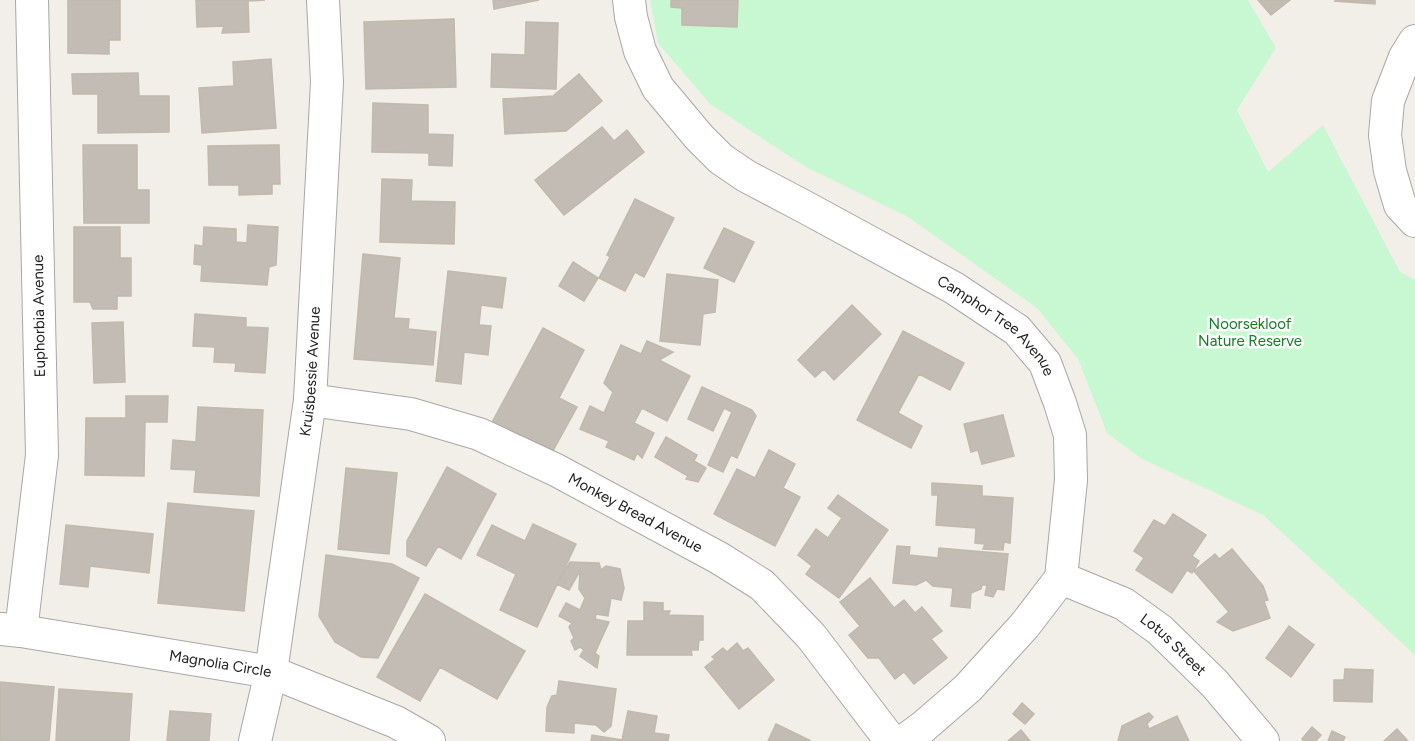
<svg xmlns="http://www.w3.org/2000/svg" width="1415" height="741" font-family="Figtree,sans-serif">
<rect width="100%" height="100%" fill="#f1efe8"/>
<path fill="#c8f8d1" d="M 650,0 L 1248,0 L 1276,48 L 1237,110 L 1268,172 L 1323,125 L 1400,272 L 1415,280 L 1415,655 L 1263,515 L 1142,459 L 1107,433 L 1078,359 L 1037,308 L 908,217 L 806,167 L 710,104 L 658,43 Z"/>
<path fill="#c2bcb5" stroke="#c2b8ab" stroke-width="1.5" d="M 68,0 L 120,0 L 120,40 L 109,40 L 109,54 L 68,53 Z
M 196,0 L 265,0 L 248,1 L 249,32 L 222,33 L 224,26 L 197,27 Z
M 493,0 L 539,0 L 494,9 Z
M 671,0 L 738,0 L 737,27 L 682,25 L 682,8 L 671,7 Z
M 1258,0 L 1290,0 L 1271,15 Z
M 1336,0 L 1375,0 L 1375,4 L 1335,1 Z
M 454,19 L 456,87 L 366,89 L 364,22 Z
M 526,22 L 558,23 L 556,89 L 491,87 L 492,54 L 525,55 Z
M 271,59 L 276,128 L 202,133 L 199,88 L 234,86 L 233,62 Z
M 138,73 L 139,96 L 169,96 L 169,132 L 98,133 L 98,94 L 73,94 L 72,74 Z
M 579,74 L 602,101 L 566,131 L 505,134 L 503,99 L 553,96 Z
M 373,103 L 428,105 L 428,134 L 453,135 L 452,166 L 429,165 L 429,153 L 372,152 Z
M 602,127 L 614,141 L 627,130 L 644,152 L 564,215 L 535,180 Z
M 83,145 L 137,145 L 137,190 L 149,190 L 149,223 L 84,223 Z
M 279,145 L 280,184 L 272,184 L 272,194 L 239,195 L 239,185 L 209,185 L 208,146 Z
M 382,179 L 412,180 L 411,201 L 455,202 L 454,244 L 380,242 Z
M 635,199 L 674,218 L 644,277 L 635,272 L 625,291 L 599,278 L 610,257 L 607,255 Z
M 248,225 L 278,227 L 276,265 L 269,267 L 267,285 L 201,281 L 202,265 L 194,264 L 195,245 L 203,246 L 204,227 L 236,229 L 236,242 L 247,243 Z
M 74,227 L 120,227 L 120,258 L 131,258 L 131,296 L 117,296 L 117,309 L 93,309 L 90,302 L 74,302 Z
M 724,228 L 754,242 L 734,282 L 704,268 Z
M 363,254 L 400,258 L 394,318 L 409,319 L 408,329 L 436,332 L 433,365 L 354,359 Z
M 573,262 L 598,278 L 584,301 L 559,286 Z
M 448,271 L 506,278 L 502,308 L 481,305 L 479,325 L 491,326 L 488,355 L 464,352 L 461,384 L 436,381 Z
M 667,274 L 718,280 L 715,312 L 703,314 L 700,345 L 660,341 Z
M 852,305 L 881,334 L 834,380 L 824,369 L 815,377 L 798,360 Z
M 195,314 L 246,318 L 246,327 L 268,328 L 265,373 L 235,371 L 236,363 L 214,362 L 215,347 L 193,346 Z
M 123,322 L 125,382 L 94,383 L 92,323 Z
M 543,328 L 584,350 L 559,398 L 577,407 L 549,458 L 490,426 Z
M 903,331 L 964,363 L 950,390 L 919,374 L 898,413 L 922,426 L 911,448 L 857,420 Z
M 647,341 L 673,352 L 659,360 L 690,376 L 667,421 L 642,408 L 634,423 L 654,433 L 642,458 L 637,453 L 634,460 L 606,447 L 609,441 L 580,429 L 590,406 L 604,413 L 613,392 L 604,383 L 621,345 L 641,354 Z
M 702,387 L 752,410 L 756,416 L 737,458 L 731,455 L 723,472 L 708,465 L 732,412 L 724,408 L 713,431 L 688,419 Z
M 126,396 L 168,396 L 167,422 L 145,422 L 144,476 L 85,475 L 86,418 L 126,418 Z
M 198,407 L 263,410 L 259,496 L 194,492 L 196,470 L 171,469 L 173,440 L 196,442 Z
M 1003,415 L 1014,456 L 982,464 L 978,450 L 971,452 L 964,424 Z
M 666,437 L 697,455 L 694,461 L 706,468 L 698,482 L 686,479 L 688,476 L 655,457 Z
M 769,450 L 795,464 L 783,488 L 800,497 L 775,546 L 714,514 L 737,469 L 755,478 Z
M 447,467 L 496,494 L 461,559 L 438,546 L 426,566 L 407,556 L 407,541 Z
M 346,468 L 397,473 L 389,554 L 338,549 Z
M 932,483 L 982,486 L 982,496 L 1013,498 L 1010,543 L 1004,542 L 1003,550 L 983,549 L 985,544 L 975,543 L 976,528 L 936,525 L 938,495 L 932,495 Z
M 838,495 L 888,530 L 839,598 L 806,574 L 812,566 L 798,555 L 816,529 L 828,538 L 842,518 L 828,508 Z
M 168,503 L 254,511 L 244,611 L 158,603 Z
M 1173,514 L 1206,535 L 1192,556 L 1199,561 L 1192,573 L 1187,570 L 1172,593 L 1136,570 L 1144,558 L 1134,551 L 1154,520 L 1165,526 Z
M 533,524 L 576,544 L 537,627 L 500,610 L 516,574 L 477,555 L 492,525 L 525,541 Z
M 66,525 L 153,534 L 149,573 L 90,566 L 88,587 L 60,584 Z
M 897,546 L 910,547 L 909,555 L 938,558 L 939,548 L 1008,554 L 1004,590 L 997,589 L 993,597 L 985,595 L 987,585 L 982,585 L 981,589 L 971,593 L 970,608 L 951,606 L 953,588 L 933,586 L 926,580 L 916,585 L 893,583 Z
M 1232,549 L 1263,586 L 1268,600 L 1264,601 L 1270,618 L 1233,631 L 1217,622 L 1229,612 L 1194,571 L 1215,554 L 1219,559 Z
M 326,555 L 392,564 L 419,578 L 378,658 L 361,657 L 335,642 L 319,616 Z
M 570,562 L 599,563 L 601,570 L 606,566 L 620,569 L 624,588 L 621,600 L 611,598 L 608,616 L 596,614 L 595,619 L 609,622 L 595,653 L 599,656 L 597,668 L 580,656 L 584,650 L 580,647 L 575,650 L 571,641 L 574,638 L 569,627 L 572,623 L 559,616 L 566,603 L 580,610 L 585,598 L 579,589 L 580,571 L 569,590 L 557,584 Z
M 870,578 L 894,608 L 904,600 L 915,613 L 922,607 L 942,631 L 931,639 L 947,658 L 914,684 L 904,672 L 895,679 L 879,658 L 868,658 L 849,635 L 860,626 L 840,602 Z
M 425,594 L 525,651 L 497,699 L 440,667 L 420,701 L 377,677 Z
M 644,602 L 663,603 L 663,611 L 670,611 L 668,615 L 703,616 L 703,640 L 699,640 L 698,650 L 691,650 L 692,655 L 627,655 L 628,621 L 644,621 Z
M 1289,626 L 1314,645 L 1291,677 L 1266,658 Z
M 737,643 L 743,651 L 748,648 L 774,680 L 739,709 L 705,667 L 715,659 L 712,657 L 723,648 L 727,652 Z
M 1345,669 L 1373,670 L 1372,702 L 1334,701 L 1334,680 L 1344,680 Z
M 559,681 L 616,689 L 611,726 L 604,732 L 596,725 L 574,723 L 574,733 L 546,731 L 547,707 L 552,696 L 557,695 Z
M 0,682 L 54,687 L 49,741 L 0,741 Z
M 59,689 L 132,694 L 129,741 L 56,741 Z
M 1022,703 L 1034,714 L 1025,724 L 1013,714 Z
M 170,711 L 211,714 L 209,741 L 167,741 Z
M 628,711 L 657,716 L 654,733 L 669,735 L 668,741 L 591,741 L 592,735 L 622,740 Z
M 1149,713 L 1153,717 L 1147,724 L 1149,729 L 1177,716 L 1189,741 L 1118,741 L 1122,726 Z
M 776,724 L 811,741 L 768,741 Z
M 1312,727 L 1321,735 L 1316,741 L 1304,741 L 1302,739 Z
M 1397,729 L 1408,741 L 1384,741 Z
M 1021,730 L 1030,741 L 1008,741 Z
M 1332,731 L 1345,737 L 1343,741 L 1328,741 Z"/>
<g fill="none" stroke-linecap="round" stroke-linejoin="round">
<g stroke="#a8a8a8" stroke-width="34">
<g id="street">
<path id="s1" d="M 629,0 L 631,17 L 640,51 L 658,88 L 699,137 L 721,159 L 746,176 L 803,206 L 954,288 L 1017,330 L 1045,363 L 1060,403 L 1070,435 L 1071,480 L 1061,578 L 1025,625 L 968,688 L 923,727 L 904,741"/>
<path d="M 1415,41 L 1405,57 L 1388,101 L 1385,135 L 1390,171 L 1400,205 L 1415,221"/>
<path id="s2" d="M 310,400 L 411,414 L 479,434 L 556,470 L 719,558 L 762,585 L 811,636 L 891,741"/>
<path id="s3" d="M 1061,578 L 1124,604 L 1160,630 L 1215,684 L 1263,741"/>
<path id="s4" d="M 1,629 L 21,631 L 271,672 L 396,722 L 429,741"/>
<path d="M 21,631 L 42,455 L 32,0"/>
<path id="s5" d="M 255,741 L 271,672 L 310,400 L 327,82 L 323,0"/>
</g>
</g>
<use href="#street" stroke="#fff" stroke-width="32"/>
</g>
<g text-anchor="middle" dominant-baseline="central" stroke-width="5" stroke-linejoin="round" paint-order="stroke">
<g font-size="15" fill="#212121" stroke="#fff">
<text transform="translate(39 316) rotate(-91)">Euphorbia Avenue</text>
<text stroke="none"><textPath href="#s1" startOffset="512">Camphor Tree Avenue</textPath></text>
<text stroke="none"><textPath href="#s5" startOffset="374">Kruisbessie Avenue</textPath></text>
<text stroke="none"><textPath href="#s2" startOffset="348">Monkey Bread Avenue</textPath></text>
<text stroke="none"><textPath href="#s3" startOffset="132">Lotus Street</textPath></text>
<text stroke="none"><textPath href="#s4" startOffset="222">Magnolia Circle</textPath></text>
</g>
<g font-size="15" fill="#107e24" stroke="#fff">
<text x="1250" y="324">Noorsekloof<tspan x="1250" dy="17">Nature Reserve</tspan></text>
</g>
</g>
</svg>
